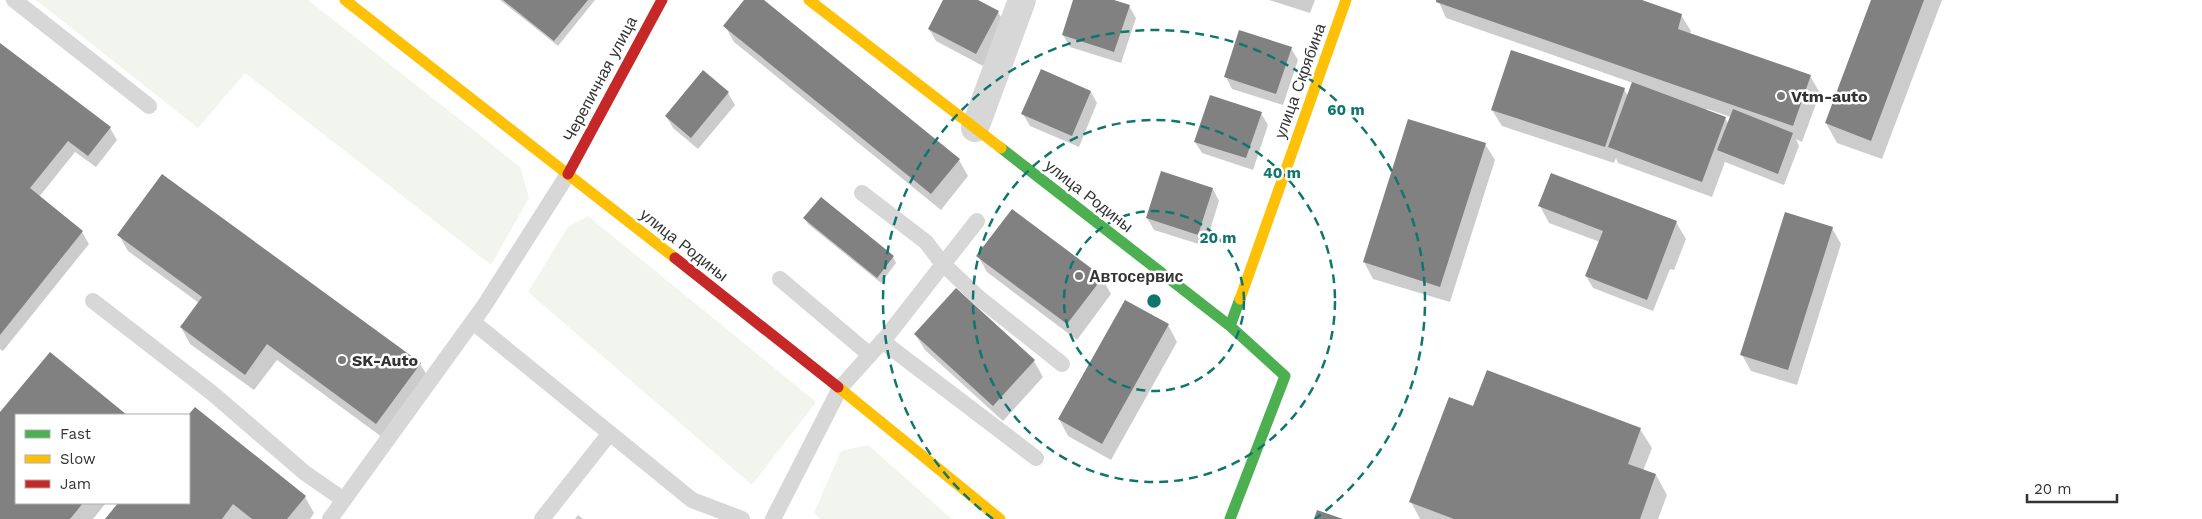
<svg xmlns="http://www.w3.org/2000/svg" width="2202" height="519" font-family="'Work Sans',sans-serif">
<rect width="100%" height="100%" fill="#fff"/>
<path fill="#f1f5ed" d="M 36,0 L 308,0 L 520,167 L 529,198 L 491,265 L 245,73 L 198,128 Z
M 588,216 L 816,402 L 752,485 L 528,292 L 568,227 Z
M 868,445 L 952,519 L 821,519 L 814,513 L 841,451 Z"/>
<path fill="#0003" fill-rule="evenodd" d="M 500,0 L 595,0 L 558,46 Z
M 746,0 L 762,0 L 959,160 L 968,176 L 941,210 L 734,42 L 725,26 Z
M 944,0 L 976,0 L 998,12 L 1005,24 L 983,66 L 936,41 L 929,29 Z
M 1075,0 L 1110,0 L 1129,6 L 1136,18 L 1121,63 L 1070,47 L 1063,35 Z
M 1269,0 L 1315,0 L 1310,13 Z
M 1438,0 L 1638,0 L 1681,15 L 1691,31 L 1690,34 L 1810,76 L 1820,93 L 1802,142 L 1796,139 L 1799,146 L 1784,185 L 1725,162 L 1712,197 L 1618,163 L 1616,158 L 1614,163 L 1502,126 L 1492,110 L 1624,89 L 1628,96 L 1633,83 L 1446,18 ZM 1707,109 L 1731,117 L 1728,123 L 1725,118 L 1706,111 Z
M 1872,0 L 1942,0 L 1882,159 L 1837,143 L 1826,123 Z
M 0,44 L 110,128 L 117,140 L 96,167 L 75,152 L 39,197 L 82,232 L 89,244 L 3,351 L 0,349 Z
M 1291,48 L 1298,60 L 1283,105 L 1232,89 L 1226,77 Z
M 1091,92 L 1097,103 L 1079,147 L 1030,126 L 1023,114 Z
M 728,93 L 735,105 L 698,149 L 673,128 L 666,116 Z
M 1261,113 L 1268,125 L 1253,170 L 1202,153 L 1195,142 Z
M 1409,120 L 1485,144 L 1495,160 L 1450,302 L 1373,279 L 1364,262 Z
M 1213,189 L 1219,201 L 1205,246 L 1154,230 L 1147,218 Z
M 1540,206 L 1676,222 L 1686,239 L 1674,270 L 1670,269 L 1653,311 L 1593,288 L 1586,276 L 1600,242 L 1549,223 Z
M 805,218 L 893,257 L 896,263 L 881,283 L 808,224 Z
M 1832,228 L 1841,244 L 1797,385 L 1751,371 L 1742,355 Z
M 119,235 L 420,364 L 430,380 L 386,440 L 277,360 L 254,390 L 190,344 L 181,327 L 199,303 L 128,251 Z
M 978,256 L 1102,278 L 1111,294 L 1077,340 L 987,272 Z
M 1168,325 L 1177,342 L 1111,460 L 1068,436 L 1059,419 Z
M 915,334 L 1034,361 L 1043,377 L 1003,421 L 925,350 Z
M 50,353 L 125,415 L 16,415 L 16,503 L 106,503 L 93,519 L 0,519 L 0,414 Z
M 1474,407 L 1640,429 L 1652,448 L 1643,471 L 1656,475 L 1667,495 L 1658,519 L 1420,519 L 1411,502 Z
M 195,409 L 305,497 L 314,513 L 310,519 L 107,519 L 120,503 L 189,503 L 189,416 Z
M 578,515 L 583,519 L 575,519 Z"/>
<path fill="#818181" d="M 503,0 L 588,0 L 554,41 Z
M 744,0 L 764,0 L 960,159 L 931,194 L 723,26 Z
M 943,0 L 978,0 L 999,11 L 976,54 L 928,29 Z
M 1073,0 L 1114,0 L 1130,5 L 1114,52 L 1062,35 Z
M 1436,0 L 1642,0 L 1682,14 L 1678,29 L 1811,75 L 1793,126 L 1436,2 Z
M 1871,0 L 1924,0 L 1871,141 L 1825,123 Z
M 1239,30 L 1292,47 L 1276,94 L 1224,77 Z
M 0,43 L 111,127 L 88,156 L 68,141 L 30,188 L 83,231 L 0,335 Z
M 1511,50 L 1625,88 L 1605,147 L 1491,110 Z
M 1041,69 L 1091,91 L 1072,136 L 1021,114 Z
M 703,70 L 729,92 L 691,138 L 665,116 Z
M 1632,82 L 1726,117 L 1702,182 L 1608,147 Z
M 1210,95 L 1262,112 L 1246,158 L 1194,142 Z
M 1733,109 L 1793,133 L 1778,174 L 1717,150 Z
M 1408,119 L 1486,143 L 1440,287 L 1363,262 Z
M 1161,171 L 1213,188 L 1198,235 L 1146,218 Z
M 1551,173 L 1677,221 L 1647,300 L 1585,276 L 1603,231 L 1538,206 Z
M 162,174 L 421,363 L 376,424 L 267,344 L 245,375 L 180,327 L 202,297 L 117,235 Z
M 821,197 L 894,256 L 877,278 L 803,218 Z
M 1012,209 L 1103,277 L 1067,324 L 976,256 Z
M 1785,212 L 1833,227 L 1788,370 L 1740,355 Z
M 956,288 L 1035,360 L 993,406 L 914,334 Z
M 1125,300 L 1169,324 L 1102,444 L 1058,419 Z
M 50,352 L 127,415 L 16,415 L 16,503 L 83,503 L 70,519 L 0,519 L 0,412 Z
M 1487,370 L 1641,428 L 1628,464 L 1656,474 L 1640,519 L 1454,519 L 1409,502 L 1449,397 L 1473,406 Z
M 195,407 L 306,496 L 287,519 L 252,519 L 233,504 L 222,519 L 105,519 L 118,503 L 189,503 L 189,414 Z
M 1317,510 L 1343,519 L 1314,519 Z"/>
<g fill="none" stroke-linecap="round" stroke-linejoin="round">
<path stroke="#d7d7d7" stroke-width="16" d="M 14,0 L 149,106
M 862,193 L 926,242 L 942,263 L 978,297 L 1062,364
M 780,279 L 870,355
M 93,301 L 212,393 L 305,473 L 344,500
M 473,322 L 692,500 L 742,519
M 882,341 L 1036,458
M 330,519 L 484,306 L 568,174
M 542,519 L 610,433
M 773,519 L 840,388 L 887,336 L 977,221"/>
<path stroke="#d7d7d7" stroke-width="28" d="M 975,128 L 1022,0"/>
<path stroke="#4caf50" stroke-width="11" d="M 1001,148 L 1230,326
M 1230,519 L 1285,376 L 1230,326 L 1240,299"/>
<path stroke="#ffc107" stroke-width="11" d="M 345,0 L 675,258
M 809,0 L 1001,148
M 1240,299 L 1346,0
M 838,387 L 1000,519"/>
<path stroke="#c62828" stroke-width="11" d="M 568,174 L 662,0
M 675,258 L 838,387"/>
</g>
<g fill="none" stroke="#0f766e" stroke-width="2.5" stroke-dasharray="9 6">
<circle cx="1154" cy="301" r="90"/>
<circle cx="1154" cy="301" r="181"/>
<path d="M993 519A271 271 0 1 1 1315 519"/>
</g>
<g fill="#7a7a7a" stroke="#fff" stroke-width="2">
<circle cx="1781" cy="96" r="5"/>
<circle cx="1079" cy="276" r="5"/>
<circle cx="342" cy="360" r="5"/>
</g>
<g text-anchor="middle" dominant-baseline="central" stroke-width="5" stroke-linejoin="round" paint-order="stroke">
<g font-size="16" fill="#333" stroke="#fff">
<text transform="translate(600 79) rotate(-62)">Черепичная улица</text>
<text transform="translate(1300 81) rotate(-70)">улица Скрябина</text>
<text transform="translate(1089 196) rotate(38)">улица Родины</text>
<text transform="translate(684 245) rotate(38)">улица Родины</text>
</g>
<g font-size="16" font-weight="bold" fill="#333" stroke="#fff" text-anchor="start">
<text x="1791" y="96">Vtm-auto</text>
<text x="1089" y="276">Автосервис</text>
<text x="352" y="360">SK-Auto</text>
</g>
</g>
<circle cx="1154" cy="301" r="8" fill="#0f766e" stroke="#fff" stroke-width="2.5"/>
<g font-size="15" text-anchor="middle" font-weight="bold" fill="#0f766e" stroke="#fff" stroke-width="5" stroke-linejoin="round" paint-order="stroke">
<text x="1346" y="115">60 m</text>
<text x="1282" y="178">40 m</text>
<text x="1218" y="243">20 m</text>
</g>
<rect x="15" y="414" width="175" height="90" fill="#ffffff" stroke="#adadad"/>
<rect x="25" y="430" width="25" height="8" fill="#4caf50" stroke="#adadad"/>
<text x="60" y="439" font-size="15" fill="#333333">Fast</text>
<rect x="25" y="455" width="25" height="8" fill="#ffc107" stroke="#adadad"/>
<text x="60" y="464" font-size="15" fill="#333333">Slow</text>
<rect x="25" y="480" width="25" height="8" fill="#c62828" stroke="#adadad"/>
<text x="60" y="489" font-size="15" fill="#333333">Jam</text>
<path d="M2027 494v8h90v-8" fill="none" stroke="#333333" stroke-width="2.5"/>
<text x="2034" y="494" font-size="15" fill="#333333" stroke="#ffffff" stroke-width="4" paint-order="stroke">20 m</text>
</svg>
